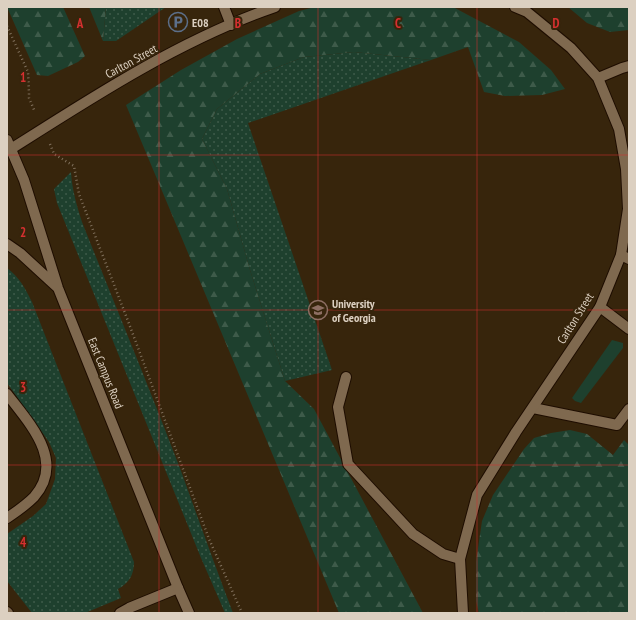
<svg xmlns="http://www.w3.org/2000/svg" width="636" height="620" font-family="'PT Sans Narrow',sans-serif">
<defs>
<pattern id="grass-dots" width="8" height="8" patternUnits="userSpaceOnUse"><rect width="8" height="8" fill="#1e402e"/><path d="M2 2h.1M6 6h.1" fill="none" stroke="#3e5b4a" stroke-width="1.8" stroke-linecap="round"/></pattern>
<pattern id="forest-firs" width="22" height="20" patternUnits="userSpaceOnUse"><rect width="22" height="20" fill="#1e402e"/><path d="M5 1l3.5 6h-7zM16 11l3.5 6h-7z" fill="#3e5b4a"/></pattern>
</defs>
<rect width="100%" height="100%" fill="#37250c"/>
<path fill="url(#grass-dots)" d="M 106,7 L 166,7 L 116,41 L 103,41 Z
M 354,52 L 431,60 L 248,123 L 332,370 L 285,381 L 250,270 L 227,189 L 202,139 L 217,109 L 260,74 L 304,57 Z
M 71,172 C 72,190 77,206 82,222 C 115,305 149,387 181,471 C 198,518 215,566 233,613 L 225,613 L 201,558 L 57,203 L 54,189 Z
M 7,268 C 20,278 25,288 32,302 L 134,562 C 134,575 129,583 118,589 L 121,598 L 85,613 L 32,613 L 7,581 L 7,534 L 33,516 L 46,504 L 55,479 L 56,458 L 49,442 L 7,383 Z"/>
<path fill="url(#forest-firs)" d="M 7,7 L 63,7 L 85,56 L 78,62 L 48,76 L 37,75 Z
M 89,7 L 106,7 L 103,41 Z
M 315,7 L 453,7 L 519,42 L 551,70 L 565,89 L 542,95 L 505,96 L 484,92 L 468,47 L 431,60 L 354,52 L 304,57 L 260,74 L 217,109 L 202,139 L 227,189 L 250,270 L 285,381 L 314,409 L 423,613 L 339,613 L 126,105 L 181,70 L 237,39 L 299,11 Z
M 568,7 L 629,7 L 629,30 L 610,32 L 587,23 Z
M 570,430 L 587,434 L 613,455 L 624,440 L 629,445 L 628,613 L 479,613 L 476,601 L 476,562 L 482,521 L 493,495 L 524,449 L 534,438 L 551,433 Z"/>
<path fill="#1e402e" d="M 612,340 L 623,343 L 623,348 L 581,403 L 575,401 L 572,398 Z"/>
<g fill="none" stroke-linecap="round" stroke-linejoin="round">
<g stroke="#1e0d00" stroke-width="12">
<path id="lane" d="M 224,7 L 231,25
M 621,255 L 629,259
M 600,307 L 629,329
M 346,377 L 338,407 L 348,464 L 413,534 L 443,554 L 460,559
M 7,394 C 29,423 66,461 34,497 C 26,505 16,512 7,518
M 533,408 L 617,425 L 629,409"/>
</g>
<g stroke="#1e0d00" stroke-width="12">
<path id="street" d="M 598,78 L 622,68 L 629,66
M 11,149 C 94,96 182,39 275,7
M 7,612 L 8,613
M 120,613 L 129,608 L 178,588
M 463,613 L 460,559 L 477,495 L 516,432 L 600,307 L 621,255 L 628,209 L 626,169 L 619,129 L 598,78 L 571,48 L 527,12 L 515,7"/>
</g>
<g stroke="#1e0d00" stroke-width="12">
<path id="secondary" d="M 7,140 L 24,180 L 58,288 L 178,588 L 189,613
M 7,244 L 20,253 L 57,287"/>
</g>
<path stroke="#7f6f5b" stroke-width="2.5" stroke-dasharray="1 3" stroke-linecap="butt" d="M 7,26 L 28,72 L 29,93 L 29,98 L 35,112
M 50,144 L 54,154 L 74,166 L 79,194 L 128,321 L 209,539 L 242,613"/>
<use href="#lane" stroke="#7f694f" stroke-width="10"/>
<use href="#street" stroke="#7f694f" stroke-width="10"/>
<use href="#secondary" stroke="#7f694f" stroke-width="10"/>
</g>
<path fill="none" stroke="#d63030" stroke-width="1" stroke-opacity="0.55" d="M 159,7 L 159,613M 318,7 L 318,613M 477,7 L 477,613M 7,155 L 629,155M 7,310 L 629,310M 7,465 L 629,465"/>
<defs>
<g id="parking-ring" transform="scale(1)"><circle r="9.5" fill="#37250c" stroke="#5c6f8a" stroke-width="1.5"/><path d="M-3.5-5.5H1a3.5 3.5 0 0 1 0 7H-1V5.5H-3.5ZM-1-3.4V-.6H.8a1.4 1.4 0 0 0 0-2.8Z" fill="#5c6f8a"/></g>
<g id="university-ring" transform="scale(1)"><circle r="9.5" fill="#37250c" stroke="#8d6e63" stroke-width="1.5"/><path d="M0-5L7-2L0 1L-7-2ZM-4 1L0 2.5L4 1V4Q0 6-4 4Z" fill="#8d6e63"/></g>
</defs>
<g fill-rule="evenodd">
<use href="#parking-ring" x="178" y="22"/>
<use href="#university-ring" x="318" y="310"/>
</g>
<g text-anchor="middle" dominant-baseline="central" stroke-width="4" stroke-linejoin="round" paint-order="stroke">
<g font-size="12" font-weight="bold" fill="#dcd0c1" stroke="#37250c" text-anchor="start">
<text x="192" y="22">E08</text>
<text x="332" y="303">University<tspan x="332" dy="14">of Georgia</tspan></text>
</g>
<g font-size="12" fill="#dcd0c1" stroke="#37250c">
<text transform="translate(131 61) rotate(-29)">Carlton Street</text>
<text transform="translate(575 318) rotate(-58)">Carlton Street</text>
<text transform="translate(106 373) rotate(68)">East Campus Road</text>
</g>
</g>
<g font-size="13" text-anchor="middle" font-weight="bold" fill="#d63030" stroke="#37250c" stroke-width="4" stroke-linejoin="round" paint-order="stroke">
<text x="80" y="28">A</text>
<text x="238" y="28">B</text>
<text x="398" y="28">C</text>
<text x="556" y="28">D</text>
<text x="23" y="82">1</text>
<text x="23" y="237">2</text>
<text x="23" y="392">3</text>
<text x="23" y="547">4</text>
</g>
<rect width="636" height="620" fill="none" stroke="#dcd0c1" stroke-width="16"/>
</svg>
